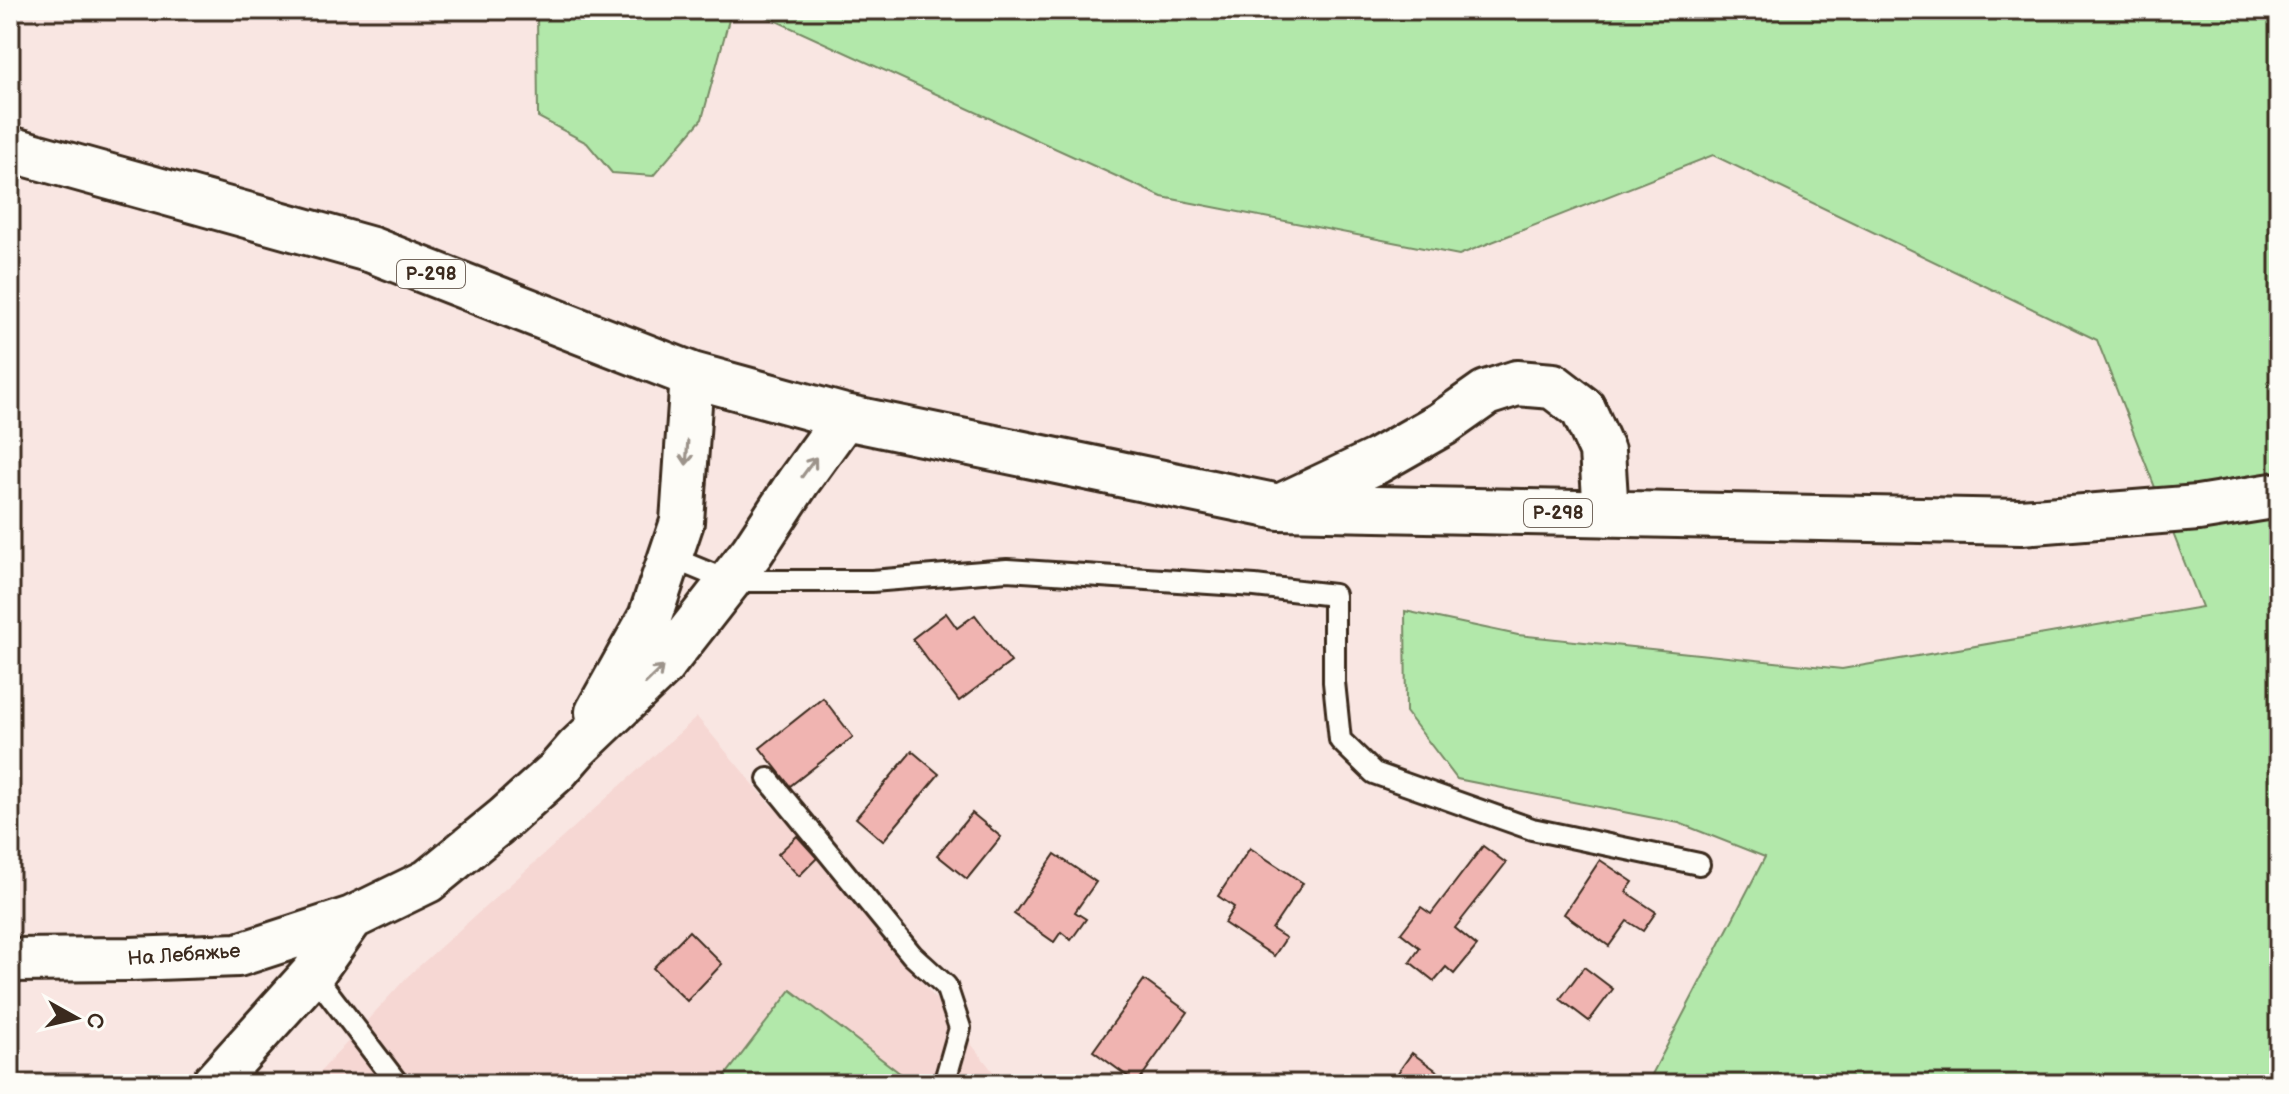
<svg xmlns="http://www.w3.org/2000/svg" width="2289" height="1094" font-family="'Balsamiq Sans',sans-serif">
<rect width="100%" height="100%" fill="#f9e6e2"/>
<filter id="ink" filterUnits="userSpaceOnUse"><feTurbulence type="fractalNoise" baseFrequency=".0125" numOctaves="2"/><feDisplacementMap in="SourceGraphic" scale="16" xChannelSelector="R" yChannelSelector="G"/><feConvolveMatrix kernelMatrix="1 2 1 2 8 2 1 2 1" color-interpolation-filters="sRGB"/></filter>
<g filter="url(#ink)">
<path fill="#f6d7d3" d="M 697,717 L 769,803 L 818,850 L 998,1078 L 994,1084 L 309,1084 L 407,977 Z"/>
<path fill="#b2e8aa" stroke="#768964" stroke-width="2" d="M 537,10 L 729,10 L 730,16 L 702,119 L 653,176 L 612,173 L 587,143 L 538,117 Z
M 752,10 L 2279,10 L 2279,1084 L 1647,1084 L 1765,857 L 1679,823 L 1457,779 L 1406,712 L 1405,611 L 1518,635 L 1842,669 L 2202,607 L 2097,340 L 1713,155 L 1459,255 L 1162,197 Z
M 791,990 L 914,1084 L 719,1084 Z"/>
<path fill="#f0b4b1" stroke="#3b2a1e" stroke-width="2" d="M 946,613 L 957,628 L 975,615 L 1011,662 L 959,701 L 912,639 Z
M 823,698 L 853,737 L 790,786 L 760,748 Z
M 912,751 L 939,774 L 883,841 L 856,818 Z
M 972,813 L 1001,837 L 967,879 L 937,855 Z
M 797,836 L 817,858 L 799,876 L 778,854 Z
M 1483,846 L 1506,863 L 1455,928 L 1477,946 L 1454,974 L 1446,967 L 1434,981 L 1410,962 L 1420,948 L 1401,933 L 1421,907 L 1431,914 Z
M 1250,848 L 1303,883 L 1272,929 L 1286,938 L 1274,956 L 1224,923 L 1234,907 L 1218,896 Z
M 1055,854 L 1096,882 L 1075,912 L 1086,919 L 1071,940 L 1061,932 L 1054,942 L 1014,914 Z
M 1600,860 L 1633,882 L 1626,892 L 1656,912 L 1643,931 L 1627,921 L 1609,946 L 1564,914 Z
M 689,931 L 722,964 L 687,1001 L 653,968 Z
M 1584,967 L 1613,989 L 1589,1021 L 1560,999 Z
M 1144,980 L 1188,1012 L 1137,1083 L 1093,1051 Z
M 1412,1053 L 1455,1084 L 1390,1084 Z"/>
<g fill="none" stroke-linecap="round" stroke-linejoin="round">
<g stroke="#3b2a1e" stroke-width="26">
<path id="lane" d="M 670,557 L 728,581 L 872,581 L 1007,570 L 1255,586 L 1334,595 L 1334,682 L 1340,740 L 1374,773 L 1532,829 L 1699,864
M 768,779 L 912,955 L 946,986 L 960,1028 L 944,1084
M 313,973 L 398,1084"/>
</g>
<g stroke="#3b2a1e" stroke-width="48">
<path id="street" d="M 597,712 L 650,617 L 682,522 L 692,375
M 10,960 L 130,959 L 238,955 L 352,918
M 213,1084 L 313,973 L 352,918 L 428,881 L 505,818 L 557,771 L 577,748 L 662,667 L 752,552 L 798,482 L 845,417"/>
</g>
<g stroke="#3b2a1e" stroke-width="50">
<path id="highway" d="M 10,149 L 372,250 L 692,375 L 845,417 L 1279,507 L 2021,522 L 2198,508 L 2279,495
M 1286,504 L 1377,461 L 1442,424 L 1486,393 L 1517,383 L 1553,386 L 1583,409 L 1602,451 L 1606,514"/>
</g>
<use href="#lane" stroke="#fdfcf7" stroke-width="20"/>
<use href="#street" stroke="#fdfcf7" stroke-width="42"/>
<use href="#highway" stroke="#fdfcf7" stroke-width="44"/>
</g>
<defs><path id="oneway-shaft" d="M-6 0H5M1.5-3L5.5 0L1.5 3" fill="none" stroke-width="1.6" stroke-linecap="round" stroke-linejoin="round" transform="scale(2)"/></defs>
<g stroke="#9c938a">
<use href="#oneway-shaft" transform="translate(687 453) rotate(94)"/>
<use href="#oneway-shaft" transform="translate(809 467) rotate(-54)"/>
<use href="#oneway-shaft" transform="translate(654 675) rotate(-44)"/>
</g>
</g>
<g text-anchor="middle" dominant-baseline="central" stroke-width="6" stroke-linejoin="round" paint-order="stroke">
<g fill="#fdfcf7" stroke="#75695f" stroke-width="2">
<rect x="397" y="260" width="68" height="28" rx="6"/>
<rect x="1524" y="499" width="68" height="28" rx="6"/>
</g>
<g font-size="18" font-weight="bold" fill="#3b2a1e">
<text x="431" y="274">Р-298</text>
<text x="1558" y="513">Р-298</text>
</g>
<g font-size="20" fill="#3b2a1e" stroke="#fdfcf7">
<text transform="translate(184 955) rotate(-4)">На Лебяжье</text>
</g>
</g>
<rect width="2289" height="1094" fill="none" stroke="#fdfcf7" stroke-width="40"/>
<rect x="20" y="20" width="2249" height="1054" fill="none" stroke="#3b2a1e" stroke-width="3" filter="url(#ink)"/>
<g transform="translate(76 1018) rotate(98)" stroke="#fdfcf7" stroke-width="6" paint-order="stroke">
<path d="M0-6L14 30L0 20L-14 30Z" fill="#3b2a1e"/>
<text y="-12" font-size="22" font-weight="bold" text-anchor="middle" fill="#3b2a1e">С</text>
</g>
</svg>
